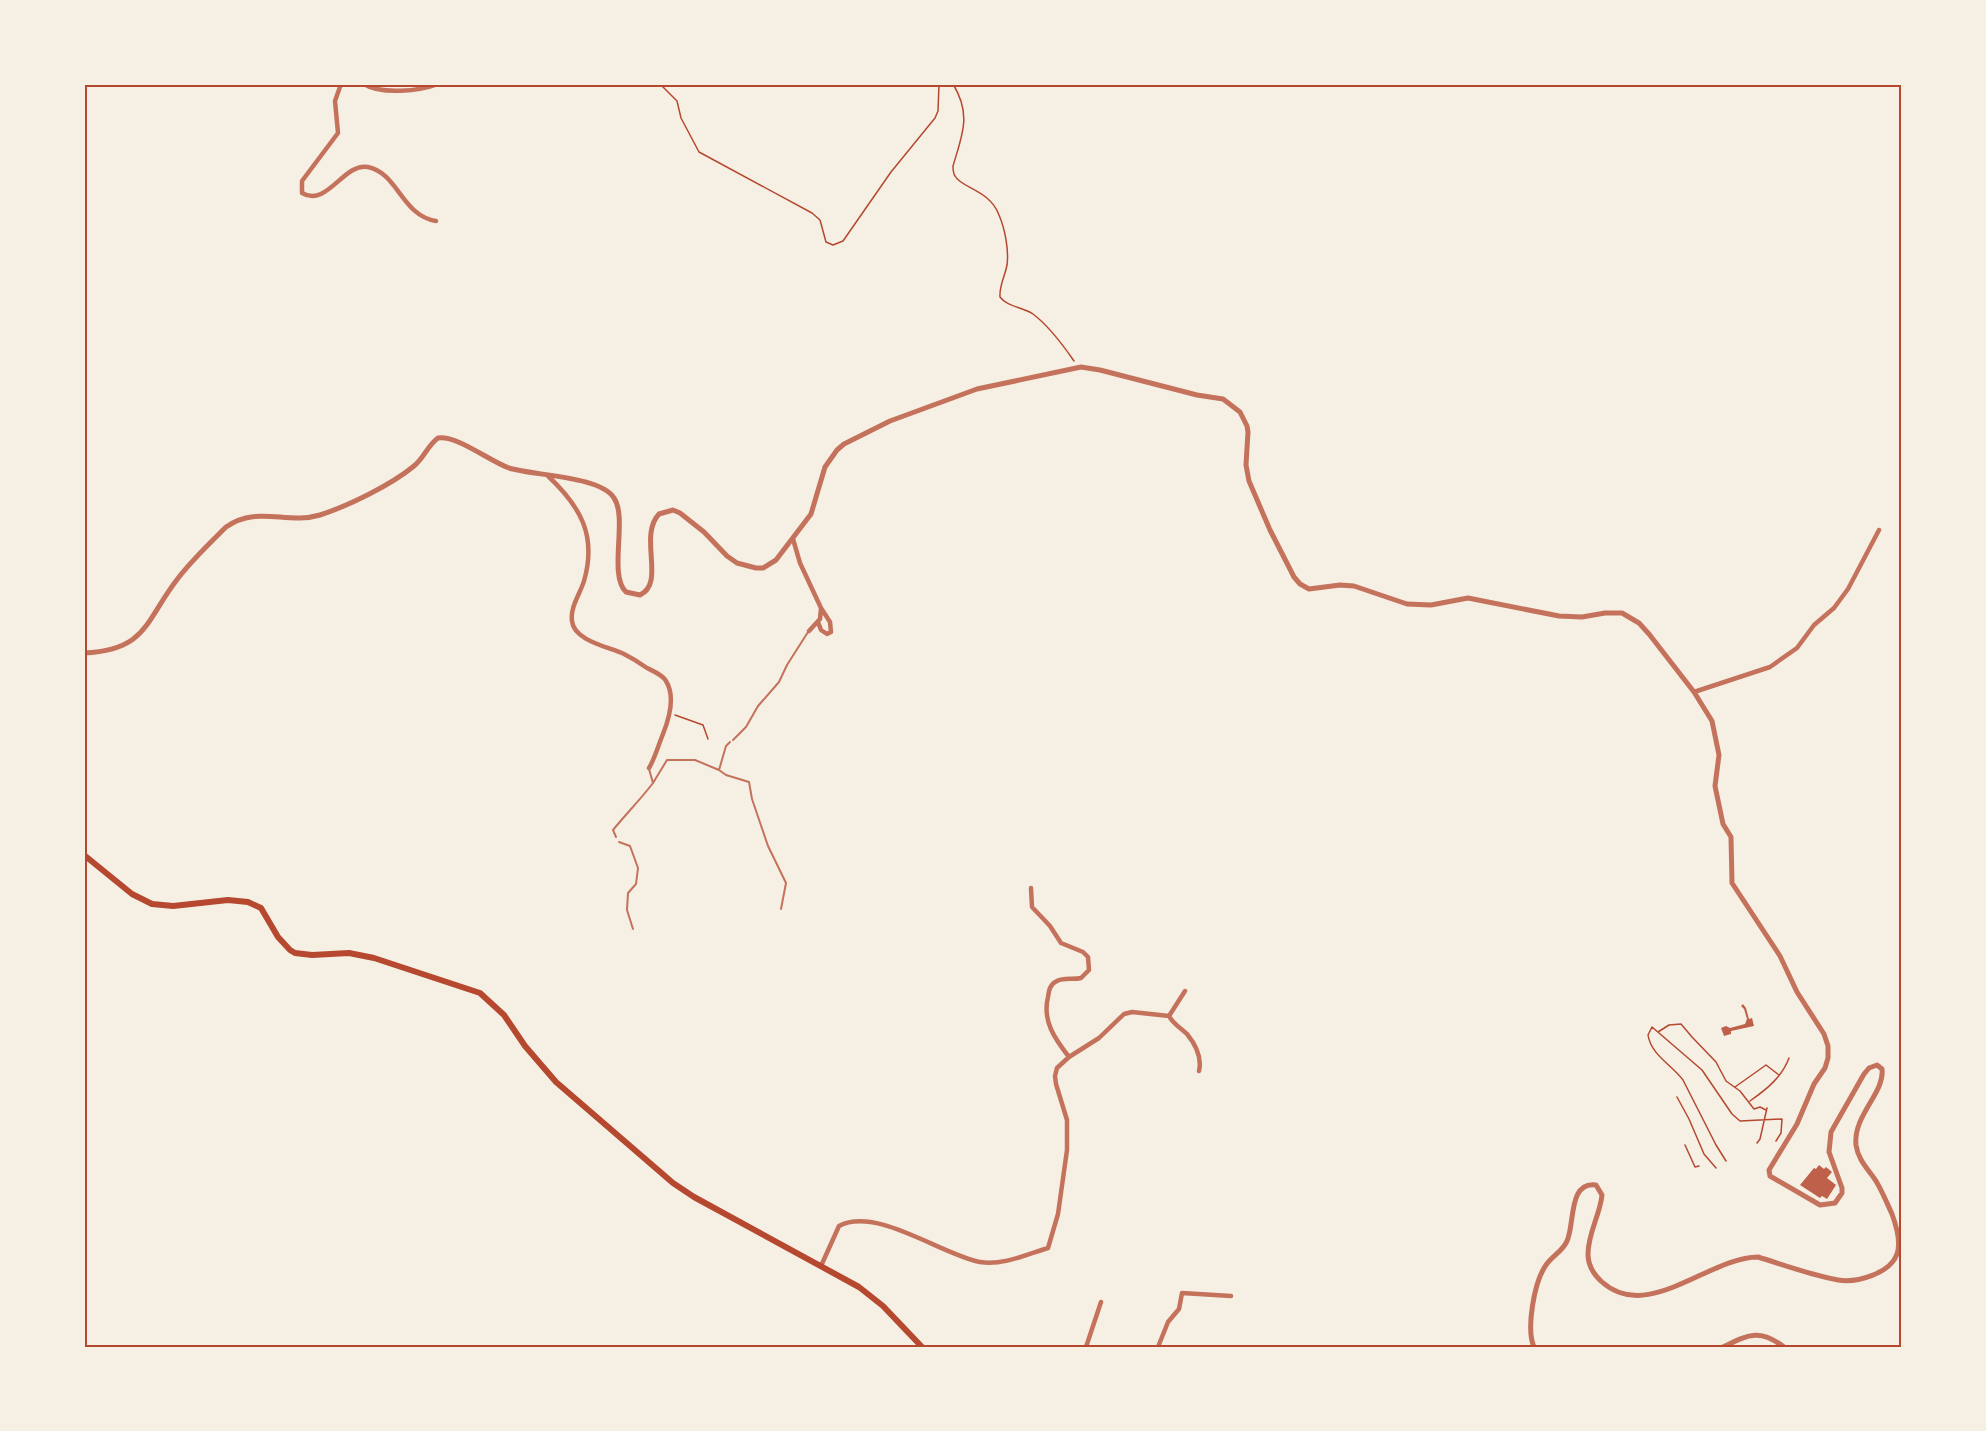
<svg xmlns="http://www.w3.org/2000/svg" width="1986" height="1431" font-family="'Golos Text',sans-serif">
<rect width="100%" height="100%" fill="#f6efe4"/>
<path fill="#bf614a" d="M 1743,1004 L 1746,1008 L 1749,1019 L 1752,1018 L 1754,1026 L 1731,1031 L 1731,1034 L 1724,1036 L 1721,1028 L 1726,1026 L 1730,1028 L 1745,1024 L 1747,1019 L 1744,1009 L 1741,1006 Z
M 1819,1165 L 1824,1169 L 1826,1167 L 1832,1172 L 1827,1178 L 1836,1185 L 1827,1199 L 1822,1196 L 1820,1198 L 1800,1185 L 1814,1168 L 1816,1169 Z"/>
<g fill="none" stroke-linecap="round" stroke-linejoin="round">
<path stroke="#b5482f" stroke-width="1.5" d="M 660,84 L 677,101 L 681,118 L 699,152 L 812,213 L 820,220 L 826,242 L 833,245 L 843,241 L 891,172 L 935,118 L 938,111 L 939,84
M 953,84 C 972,115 962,135 953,166 C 953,169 953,173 955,176 C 961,188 990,190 999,215 C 1005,229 1009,250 1007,265 C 1005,276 999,286 1000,297 C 1007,307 1023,307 1033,314 C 1049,326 1063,345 1074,361
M 675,715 L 703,725 L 708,739
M 1658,1032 L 1669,1025 L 1681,1024 L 1692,1037 L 1716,1062 L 1726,1081 L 1740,1091 L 1754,1109 L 1760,1107 L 1766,1110
M 1735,1087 L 1766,1065 L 1779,1075
M 1677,1097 L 1689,1119 L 1704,1154 L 1716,1168
M 1750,1101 C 1767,1089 1782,1077 1789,1058
M 1757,1143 L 1760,1139 L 1767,1108
M 1685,1145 L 1695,1167 L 1699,1166
M 1726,1161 L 1716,1145 L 1683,1080 C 1672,1065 1651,1055 1648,1035 L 1652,1027 L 1702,1070 L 1732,1114 L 1740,1121 L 1782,1119 L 1781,1133 L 1776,1141"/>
<path stroke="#c5725c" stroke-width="2" d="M 733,740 L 746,727 L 758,706 L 779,682 L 787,665 L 808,632
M 719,770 L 726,746 L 730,742
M 653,783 L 667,760 L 695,760 L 719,770 L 726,775 L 749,782 L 752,799 L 768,846 L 786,883 L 781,909
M 616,837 L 613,830 C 626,814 640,800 653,783 L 649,769
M 619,842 L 630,846 L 638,868 L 636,884 L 628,893 L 627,910 L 633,929"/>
<path stroke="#c5725c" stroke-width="4.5" d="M 341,84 L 335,101 L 338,133 L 302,181 L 302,193 C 327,208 344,162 368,167 C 398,173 402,216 436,221
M 364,84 C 381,95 420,91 438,84
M 548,476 C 581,507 597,536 584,581 C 580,594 570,607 572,621 C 574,641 609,647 624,654 C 632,658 640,663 647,668 C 653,671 663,675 666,681 C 676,697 669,719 663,734 C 658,746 655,758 649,768
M 793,539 L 800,563 L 821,608 L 820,619 L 809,631
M 818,622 L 821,630 L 827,634 L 831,632 L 830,622 L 821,608
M 1694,692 L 1770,667 L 1797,648 L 1814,625 L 1834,608 L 1848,589 L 1879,530
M 1031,888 L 1032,907 L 1050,926 L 1061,943 L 1083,952 L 1088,957 L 1089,970 L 1081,978 C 1073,980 1064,977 1057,981 C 1050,984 1049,990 1048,997 C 1042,1021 1055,1039 1069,1057
M 1169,1016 C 1173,1024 1181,1028 1187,1034 C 1196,1045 1202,1058 1199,1071
M 821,1266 L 839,1226 C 876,1206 942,1255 980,1262 C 1002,1266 1028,1254 1048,1248 L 1058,1214 L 1067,1150 L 1067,1120 L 1056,1084 L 1055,1076 L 1057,1068 L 1069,1057 L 1099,1038 L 1124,1014 L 1132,1012 L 1169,1016 L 1185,991
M 1086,1347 L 1101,1302
M 1158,1347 L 1168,1322 L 1179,1309 L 1182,1293 L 1231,1296"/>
<path stroke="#c5725c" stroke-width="5" d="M 84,653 C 148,650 145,620 179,577 C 193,559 210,543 226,527 C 257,505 287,525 320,515 C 348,506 391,485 414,466 C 424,458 428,445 438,438 C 457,435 489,461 509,468 C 535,476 600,476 614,498 C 628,518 608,575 626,592 L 640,595 C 666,583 638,536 659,514 L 673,510 L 680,513 L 704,532 L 727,556 L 737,563 L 756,568 L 763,568 L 776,560 L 811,514 L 825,467 L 837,450 L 844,444 L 890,421 L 977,389 L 1081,367 L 1100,370 L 1197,395 L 1223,399 L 1240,412 L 1247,426 L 1248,432 L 1246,465 L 1249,481 L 1270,530 L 1294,577 L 1300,584 L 1309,589 L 1340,585 L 1354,586 L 1407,604 L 1431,605 L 1468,598 L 1559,616 L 1582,617 L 1605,613 L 1622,613 L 1639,623 L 1649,634 L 1694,692 L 1712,721 L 1719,755 L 1715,786 L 1723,824 L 1731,837 L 1732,883 L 1780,956 L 1797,992 L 1824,1034 L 1828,1046 L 1828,1058 L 1825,1068 L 1814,1084 L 1797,1124 L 1769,1170 L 1770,1176 L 1820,1205 L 1835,1203 L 1842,1193 L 1842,1188 L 1829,1152 L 1831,1132 L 1864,1074 L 1869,1068 L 1877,1065 L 1882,1069 C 1885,1093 1853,1115 1856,1145 C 1858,1160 1868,1169 1876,1181 C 1882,1191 1887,1203 1892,1214 C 1896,1225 1901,1243 1897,1254 C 1890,1274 1856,1283 1838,1280 C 1811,1275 1784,1265 1758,1257 C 1709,1257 1648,1323 1602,1282 C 1593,1274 1588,1265 1588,1254 C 1588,1233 1600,1215 1602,1195 L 1596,1185 C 1568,1181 1575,1224 1567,1241 C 1563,1251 1552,1256 1546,1265 C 1534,1282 1526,1329 1534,1347
M 1723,1347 C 1748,1335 1759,1328 1784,1347"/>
<path stroke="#b5482f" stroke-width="6" d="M 84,855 L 132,894 L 152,904 L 173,906 L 228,900 L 248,902 L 261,908 L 278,937 L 290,950 L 295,953 L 312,955 L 349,953 L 374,958 L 480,993 L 504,1015 L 525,1046 L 556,1082 L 673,1183 L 694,1197 L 859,1287 L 883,1306 L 922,1347"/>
</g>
<rect width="1986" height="1431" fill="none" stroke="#f6efe4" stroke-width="171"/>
<rect x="86" y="86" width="1814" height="1260" fill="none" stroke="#b5482f" stroke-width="2"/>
</svg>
